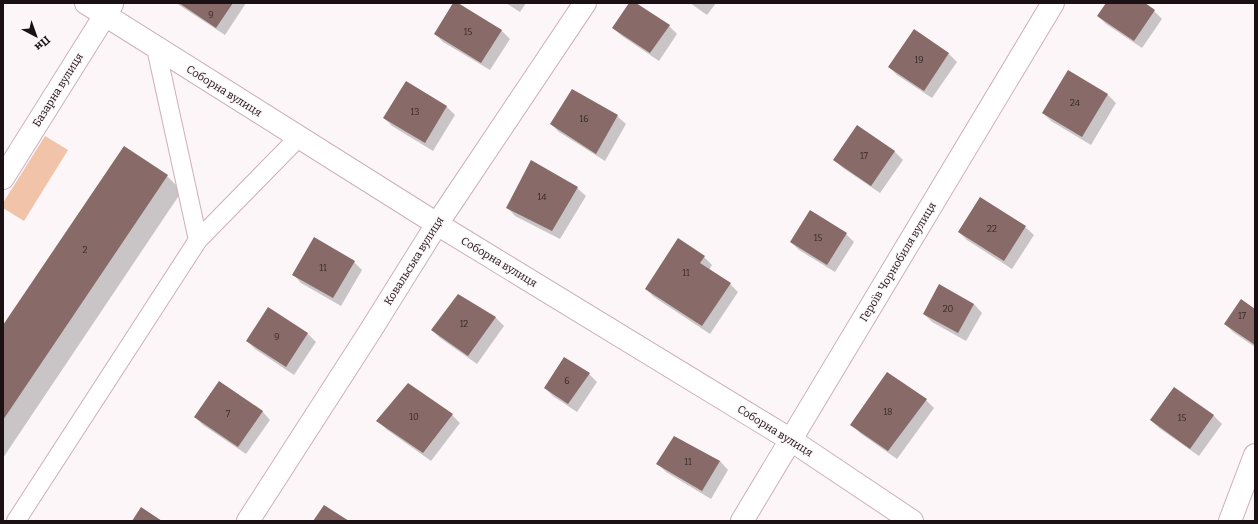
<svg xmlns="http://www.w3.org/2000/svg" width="1258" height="524" font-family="Bitter,serif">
<rect width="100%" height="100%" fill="#fcf6f8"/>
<path fill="#f1c4a9" d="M 45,136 L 68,150 L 24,221 L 3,208 L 3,203 Z"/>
<path fill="#0003" d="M 176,3 L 246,3 L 225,35 Z
M 454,3 L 501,30 L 510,39 L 490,70 L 443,42 L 435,34 Z
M 506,3 L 526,3 L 520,12 Z
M 630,3 L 634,3 L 669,26 L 677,34 L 659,61 L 622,36 L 613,28 Z
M 690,3 L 716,3 L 707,15 Z
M 1107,3 L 1143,3 L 1154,11 L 1162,19 L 1142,48 L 1106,24 L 1098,16 Z
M 948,53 L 957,62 L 932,98 L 897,75 L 889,67 Z
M 1068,71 L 1108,95 L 1116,103 L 1091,145 L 1051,121 L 1043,113 Z
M 406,82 L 447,107 L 455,115 L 433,151 L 392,126 L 384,118 Z
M 617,116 L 626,124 L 605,161 L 559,132 L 551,124 Z
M 857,127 L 895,152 L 903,160 L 880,193 L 843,168 L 834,160 Z
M 167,176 L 182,191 L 3,458 L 3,327 Z
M 577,188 L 586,196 L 560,239 L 515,216 L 507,207 Z
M 981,198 L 1025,227 L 1034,235 L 1012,269 L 967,240 L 959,232 Z
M 846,234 L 854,242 L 835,272 L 799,250 L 791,242 Z
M 704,257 L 712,265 L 709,270 L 730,284 L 738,292 L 710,334 L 654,297 L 646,289 Z
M 354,262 L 362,270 L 341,306 L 301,283 L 293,274 Z
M 458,295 L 496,318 L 504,326 L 477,364 L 440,338 L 432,330 Z
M 974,304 L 982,313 L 966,341 L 932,322 L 924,314 Z
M 268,309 L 308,334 L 316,342 L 294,375 L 255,349 L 247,341 Z
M 1255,310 L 1255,347 L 1233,332 L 1225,324 Z
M 589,374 L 597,382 L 577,412 L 553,396 L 545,388 Z
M 1174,388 L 1214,416 L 1222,424 L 1199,456 L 1159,428 L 1151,420 Z
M 926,400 L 934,408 L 897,459 L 860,433 L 852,424 Z
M 262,411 L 270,420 L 246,454 L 203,425 L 195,417 Z
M 452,415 L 460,423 L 431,461 L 386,429 L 377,420 Z
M 675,437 L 720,461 L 728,470 L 711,499 L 666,472 L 658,464 Z"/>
<path fill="#886b68" d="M 179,3 L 233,3 L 216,28 Z
M 453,3 L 458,3 L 502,30 L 481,63 L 434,34 Z
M 629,3 L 636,3 L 670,25 L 650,53 L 612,28 Z
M 1106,3 L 1145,3 L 1155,10 L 1134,41 L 1097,16 Z
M 914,29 L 949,53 L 924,91 L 888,67 Z
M 1068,70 L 1108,94 L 1082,137 L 1042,113 Z
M 406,81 L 447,106 L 425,143 L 383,118 Z
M 572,89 L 618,115 L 596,154 L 550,124 Z
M 857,125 L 895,151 L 871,186 L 833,160 Z
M 124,146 L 168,175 L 3,420 L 3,325 Z
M 531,160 L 578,187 L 552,231 L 506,208 Z
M 980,197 L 1026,226 L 1004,261 L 958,232 Z
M 810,210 L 847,233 L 827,265 L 790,242 Z
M 314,237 L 355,261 L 333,298 L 292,275 Z
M 678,238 L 705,256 L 700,263 L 731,283 L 702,326 L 645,289 Z
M 939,284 L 974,304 L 958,333 L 923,314 Z
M 458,294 L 496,317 L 468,356 L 431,330 Z
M 1241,299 L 1255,309 L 1255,345 L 1224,324 Z
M 268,307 L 308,333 L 286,367 L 246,341 Z
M 564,357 L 590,373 L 568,404 L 544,388 Z
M 887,372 L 927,399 L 888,451 L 850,425 Z
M 219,381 L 263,411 L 238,447 L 194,417 Z
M 408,383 L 453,414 L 423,453 L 376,421 Z
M 1174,387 L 1214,415 L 1190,449 L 1150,420 Z
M 674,436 L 720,461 L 702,491 L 656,464 Z
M 324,505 L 349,521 L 313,521 Z
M 141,507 L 162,521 L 132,521 Z"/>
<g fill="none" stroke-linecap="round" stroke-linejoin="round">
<g stroke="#ceafb9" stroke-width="20">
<path id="lane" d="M 156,48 L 198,240
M 16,521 L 198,240 L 299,137"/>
</g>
<g stroke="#ceafb9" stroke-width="24">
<path id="street" d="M 86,3 L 437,224 L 791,440 L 912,521
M 3,178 L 112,4
M 248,521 L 369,333 L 437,224 L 585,3
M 742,521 L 1053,3
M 1230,521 L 1255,455"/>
</g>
<use href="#lane" stroke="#fff" stroke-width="18"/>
<use href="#street" stroke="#fff" stroke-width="22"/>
</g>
<g text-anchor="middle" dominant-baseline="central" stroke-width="3" stroke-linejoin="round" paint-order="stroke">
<g font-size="9" fill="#362829">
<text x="211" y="15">9</text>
<text x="468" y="32">15</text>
<text x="919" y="60">19</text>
<text x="1075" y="103">24</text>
<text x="415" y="112">13</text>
<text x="584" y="119">16</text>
<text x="864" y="156">17</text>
<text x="542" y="197">14</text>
<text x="992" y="229">22</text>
<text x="818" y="238">15</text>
<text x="85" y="250">2</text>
<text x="323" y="268">11</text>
<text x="686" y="273">11</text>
<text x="948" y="309">20</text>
<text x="1242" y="316">17</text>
<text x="464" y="324">12</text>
<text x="277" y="337">9</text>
<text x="567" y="381">6</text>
<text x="888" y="412">18</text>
<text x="228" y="414">7</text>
<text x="414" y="417">10</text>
<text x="1182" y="418">15</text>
<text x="688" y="462">11</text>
</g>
<g font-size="11" fill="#1b1114" stroke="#fcf6f8">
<text transform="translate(58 90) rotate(-58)">Базарна вулиця</text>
<text transform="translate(224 91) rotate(32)">Соборна вулиця</text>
<text transform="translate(414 261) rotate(-58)">Ковальська вулиця</text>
<text transform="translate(499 262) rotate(31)">Соборна вулиця</text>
<text transform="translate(898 262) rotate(-59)">Героїв Чорнобиля вулиця</text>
<text transform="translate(775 431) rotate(32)">Соборна вулиця</text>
</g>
</g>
<rect width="1258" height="524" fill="none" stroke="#1b1114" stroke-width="8"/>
<g transform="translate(36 36) rotate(139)" stroke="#fcf6f8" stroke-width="3" paint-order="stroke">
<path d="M0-3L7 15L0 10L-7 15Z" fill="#1b1114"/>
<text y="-6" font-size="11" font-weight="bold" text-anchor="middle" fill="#1b1114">Пн</text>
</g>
</svg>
